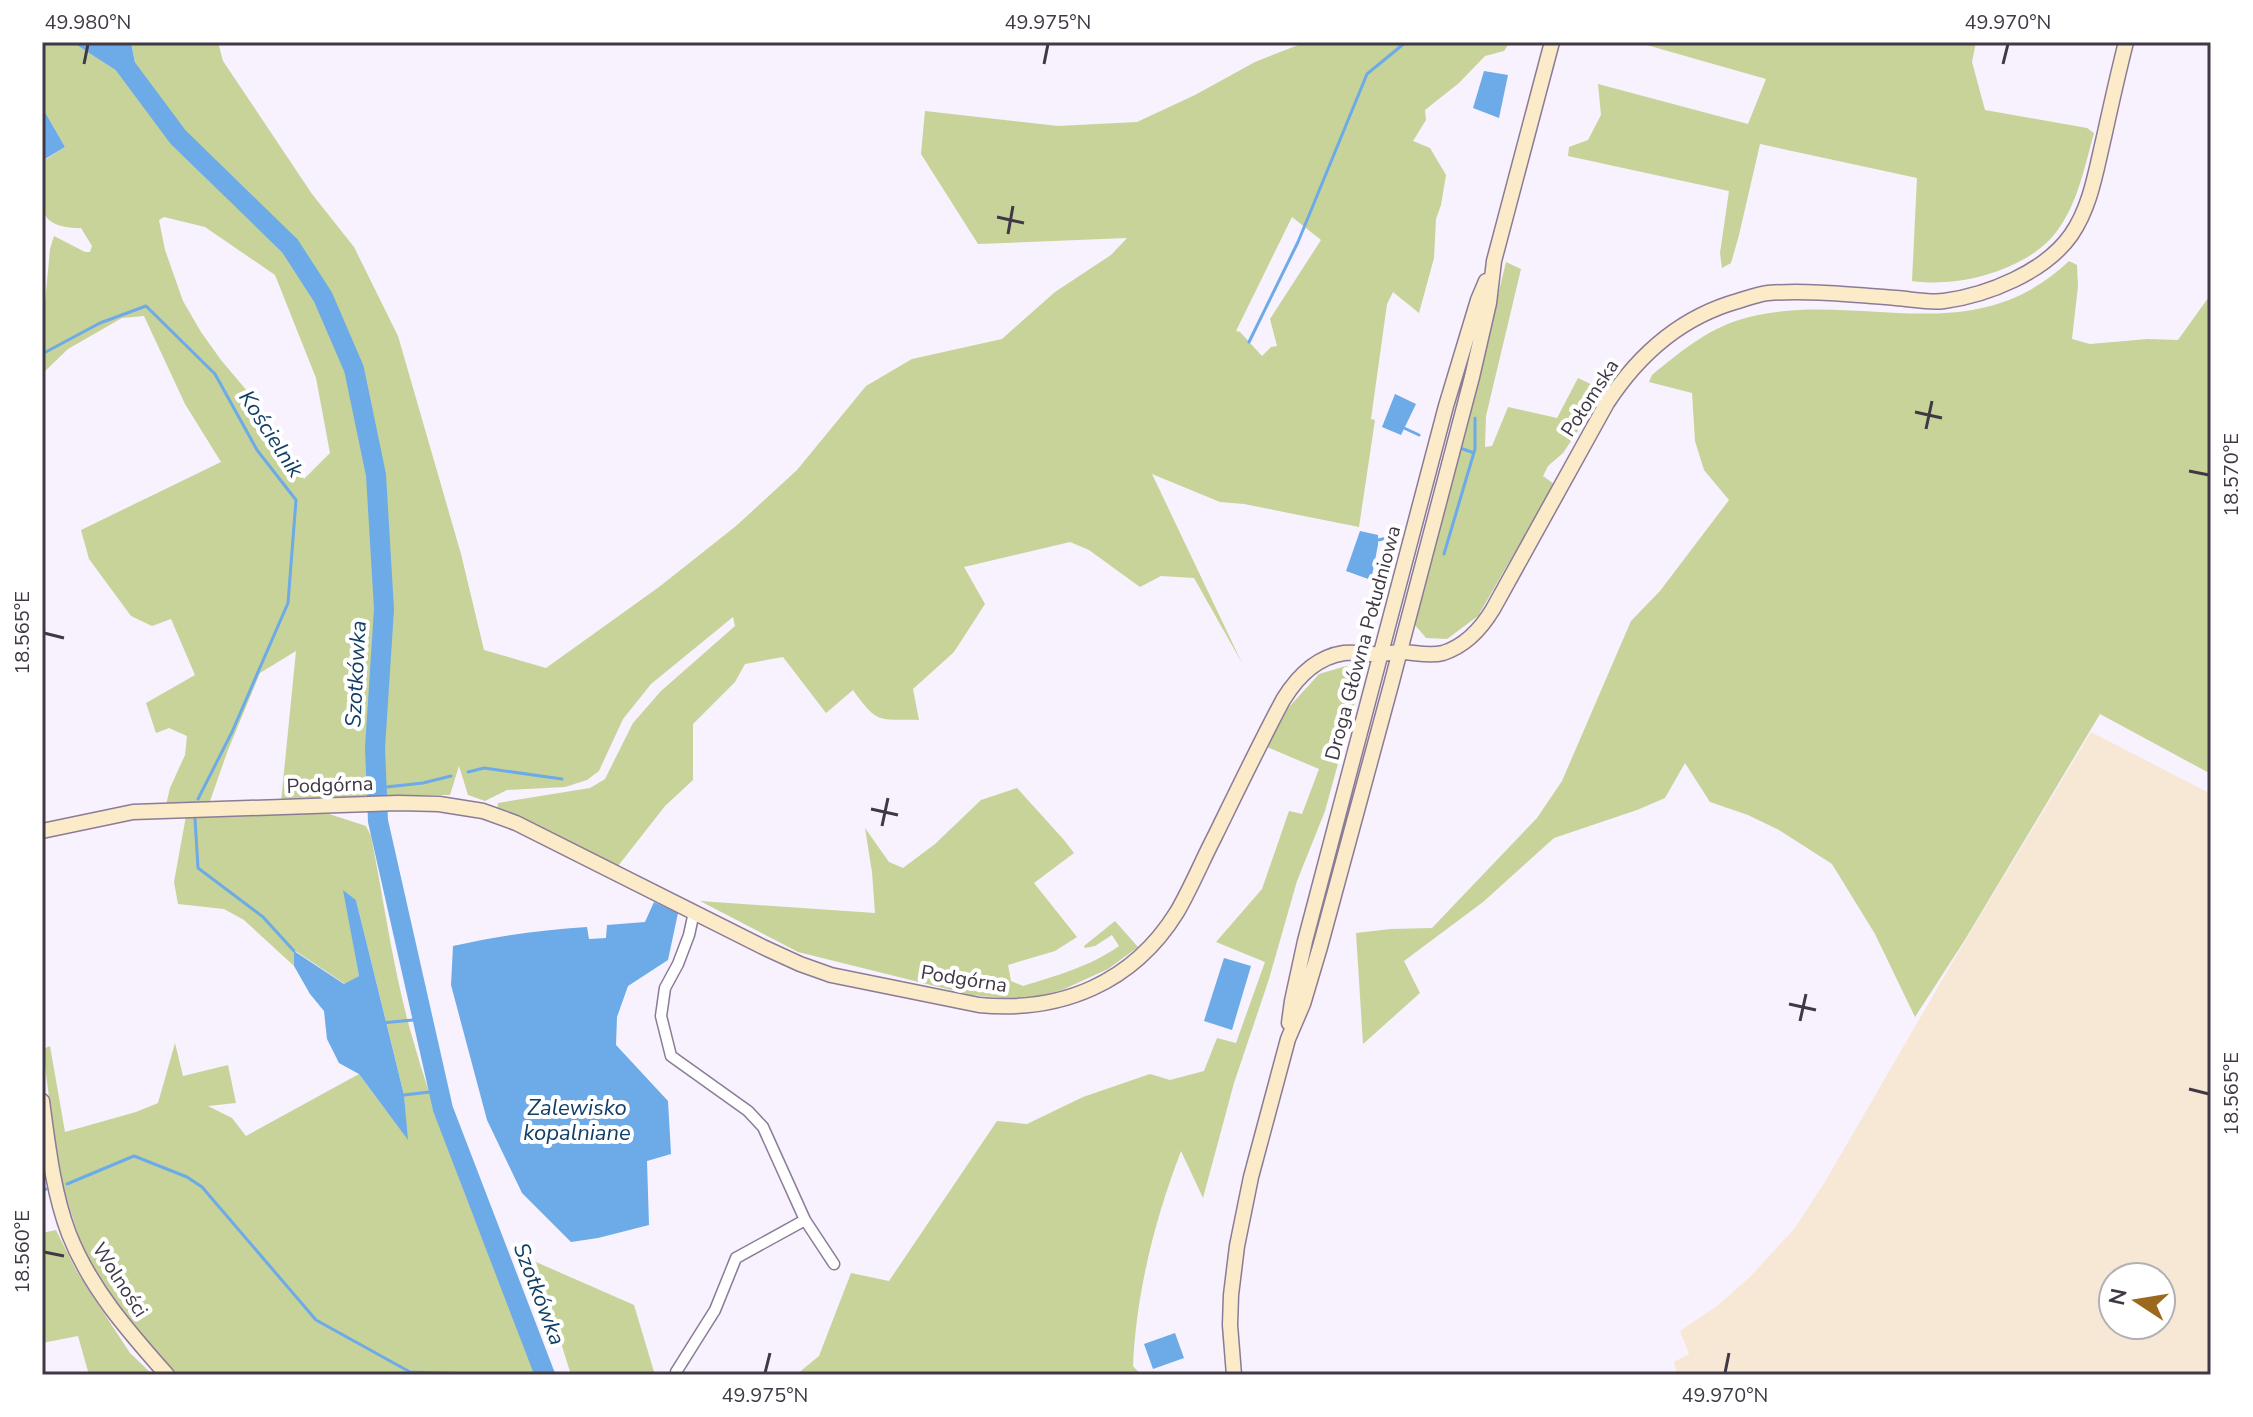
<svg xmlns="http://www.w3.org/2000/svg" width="2253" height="1417" font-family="'Nunito Sans',sans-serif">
<rect width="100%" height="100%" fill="#f8f1fe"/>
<path fill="#f7e8d5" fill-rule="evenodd" d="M 2091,732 L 2211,794 L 2211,1375 L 1677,1375 L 1674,1362 L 1689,1354 L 1680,1331 L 1717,1306 L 1750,1277 L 1795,1228 L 1826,1180 L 1959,951 ZM 2113,1277 L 2161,1277 L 2161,1325 L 2113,1325 Z"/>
<path fill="#c8d39a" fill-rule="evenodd" d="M 42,42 L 72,42 L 124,75 L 120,59 L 137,72 L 131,42 L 218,42 L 223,61 L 312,194 L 354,247 L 398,336 L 461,554 L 484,650 L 546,668 L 659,587 L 736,526 L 797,470 L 866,386 L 912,359 L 1002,339 L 1055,292 L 1111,255 L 1127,238 L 978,244 L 921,154 L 925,111 L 1058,126 L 1137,122 L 1195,95 L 1255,62 L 1306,42 L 1510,42 L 1504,51 L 1485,56 L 1459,83 L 1425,110 L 1426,120 L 1413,141 L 1430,148 L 1446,175 L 1441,205 L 1436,219 L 1434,258 L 1419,313 L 1393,292 L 1387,304 L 1371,419 L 1375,420 L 1359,527 L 1244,504 L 1220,502 L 1152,474 L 1242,663 L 1194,578 L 1161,576 L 1140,587 L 1089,550 L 1070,542 L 964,567 L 985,604 L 954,652 L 913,689 L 919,720 C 878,719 878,725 853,690 L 826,713 L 783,657 L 745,664 L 735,682 L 693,724 L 693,780 L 665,806 L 618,866 L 497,809 L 498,803 L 590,788 L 605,779 L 633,723 L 661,691 L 735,626 L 733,617 L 651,684 L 623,719 L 599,771 L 587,780 L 565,787 L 507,790 L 485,801 L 468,795 L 459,766 L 450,795 L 380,795 L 281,802 L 296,651 L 260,673 L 228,750 L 210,801 L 166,805 L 170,788 L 185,755 L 187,736 L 169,728 L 156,733 L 146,703 L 195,675 L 171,619 L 152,626 L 131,616 L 89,559 L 81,530 L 221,462 L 185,404 L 144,316 L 122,318 L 68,349 L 42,374 L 42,308 L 45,303 L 50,249 L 54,236 L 85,252 L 90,252 L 92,246 L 81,228 C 67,228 46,226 43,209 C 42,201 45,197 42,190 L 42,157 L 46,159 L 65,147 L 42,107 ZM 164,217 L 205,227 L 275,275 L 316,378 L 330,453 L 304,479 L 265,427 L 253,398 L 221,360 L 201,332 L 183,301 L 165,250 L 159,220 ZM 1292,217 L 1321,240 L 1270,319 L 1277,346 L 1271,347 L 1262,356 L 1240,332 L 1236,331 Z
M 1636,42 L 1976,42 L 1972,62 L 1985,110 L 2087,128 L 2094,133 C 2085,165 2078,203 2057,231 C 2028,270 1959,288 1912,281 L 1917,178 L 1760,144 L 1739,235 L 1731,263 L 1722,268 L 1720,253 L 1729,191 L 1568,156 L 1569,147 L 1588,140 L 1601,115 L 1598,84 L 1748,124 L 1766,79 Z
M 2069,261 L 2077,265 L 2078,286 L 2072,339 L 2090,344 L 2148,339 L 2178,340 L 2211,294 L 2211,774 L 2100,714 L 1966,938 L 1915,1017 L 1875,934 L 1832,864 L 1779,830 L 1748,815 L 1710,802 L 1685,763 L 1665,798 L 1637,810 L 1554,838 L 1483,902 L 1404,961 L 1420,993 L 1363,1044 L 1356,933 L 1391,929 L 1432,928 L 1537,818 L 1562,781 L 1631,621 L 1660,591 L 1729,500 L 1704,470 L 1695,441 L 1692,393 L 1649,382 L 1652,375 C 1679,353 1706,330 1739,320 C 1852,285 1968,357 2069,261 Z
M 1506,262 L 1521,269 L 1486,416 L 1485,447 L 1492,446 L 1508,407 L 1557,418 L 1578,378 L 1603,390 L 1590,412 L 1577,410 L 1574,418 L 1581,426 L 1563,453 L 1548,466 L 1543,476 L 1554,484 L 1478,616 L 1447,639 L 1426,638 L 1415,625 L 1417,607 L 1470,410 Z
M 1346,666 L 1362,676 L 1325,811 L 1297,881 L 1269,979 L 1234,1083 L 1203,1198 L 1181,1151 C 1155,1219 1136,1293 1133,1366 L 1141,1375 L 796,1375 L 819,1356 L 851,1273 L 889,1281 L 997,1121 L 1027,1124 L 1083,1097 L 1150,1074 L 1170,1080 L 1204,1071 L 1217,1038 L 1236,1043 L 1265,962 L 1216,942 L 1262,889 L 1289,811 L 1302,814 L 1319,769 L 1267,747 L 1289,707 L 1319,674 Z
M 1017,788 L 1064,840 L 1074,853 L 1034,883 L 1077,937 L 1055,951 L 1008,965 L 1011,981 L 1023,986 C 1056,976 1091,966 1119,946 L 1112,935 L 1095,946 L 1085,948 L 1084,946 L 1115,921 L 1138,947 L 1108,969 L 1062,990 L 1023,1000 L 971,995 L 798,952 L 700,901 L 875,913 L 872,872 L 865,828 L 889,862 L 903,868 L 935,844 L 981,800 Z
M 323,812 L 366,826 L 371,836 C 384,901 393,969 411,1033 C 444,1150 492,1263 539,1375 L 175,1375 L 150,1347 L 100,1280 L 82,1247 L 64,1190 L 52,1122 L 43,1049 L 50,1046 L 65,1132 L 136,1112 L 158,1103 L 175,1043 L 183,1076 L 228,1065 L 236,1103 L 208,1106 L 232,1118 L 246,1136 L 359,1074 L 407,1138 L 404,1095 L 356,900 L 344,891 L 359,976 L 345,984 L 294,950 L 294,966 L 244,920 L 224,909 L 178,904 L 174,882 L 186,816 Z
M 56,1230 L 77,1272 L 130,1353 L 153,1375 L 89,1375 L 78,1336 L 42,1343 L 42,1233 Z
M 536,1262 L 634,1305 L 655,1375 L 571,1375 Z"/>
<path fill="#6caae8" d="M 72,42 L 131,42 L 137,73 L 121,60 L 125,76 Z
M 1484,71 L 1508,75 L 1499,118 L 1473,108 Z
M 42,107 L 65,147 L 45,159 L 42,157 Z
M 1395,394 L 1416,404 L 1401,435 L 1382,427 Z
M 1360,531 L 1378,535 L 1378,545 L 1371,580 L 1346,571 Z
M 343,890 L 356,900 L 404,1095 L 408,1140 L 359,1074 L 339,1063 L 327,1039 L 324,1011 L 310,994 L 294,966 L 294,951 L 344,984 L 359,976 Z
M 654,902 L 678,913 L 668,960 L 628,986 L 617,1017 L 616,1045 L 668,1101 L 671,1154 L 647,1161 L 649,1225 L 598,1238 L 571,1242 L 522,1193 L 487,1120 L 451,985 L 453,946 C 499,936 540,930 587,927 L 589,939 L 606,938 L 607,925 L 645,922 Z
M 1224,958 L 1251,966 L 1232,1030 L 1204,1021 Z
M 1175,1333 L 1184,1358 L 1153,1369 L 1144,1344 Z"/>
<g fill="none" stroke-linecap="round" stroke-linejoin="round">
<path stroke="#6caae8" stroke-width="3" d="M 1249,342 L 1298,242 L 1367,74 L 1406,42
M 42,354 L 100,323 L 146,306 L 215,374 L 257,450 L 296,500 L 288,603 L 232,732 L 198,799
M 1404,428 L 1419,435
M 1463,449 L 1474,453
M 1378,540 L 1392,537
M 1444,554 L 1475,449 L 1475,418
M 468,772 L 484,768 L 562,779
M 377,788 L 423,783 L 451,776
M 195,819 L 198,868 L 263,917 L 294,951
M 382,1023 L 423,1019
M 404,1095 L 439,1091
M 67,1184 L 134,1156 L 187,1177 L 202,1187 L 316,1320 L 410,1372 L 502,1375
M 42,1190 L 46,1189"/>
<path stroke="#6caae8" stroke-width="20" d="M 104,42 L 120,59 L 178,137 L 290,246 L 323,297 L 354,369 L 376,475 L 384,609 L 375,748 L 378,821 L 443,1109 L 545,1375"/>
<g stroke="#8b7b97" stroke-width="13">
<path id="street" d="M 694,912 L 689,935 L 678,964 L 665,988 L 661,1016 L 671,1056 L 748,1111 L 763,1127 L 805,1220 L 834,1264
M 676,1372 L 715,1310 L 736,1258 L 805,1220"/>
</g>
<g stroke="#8b7b97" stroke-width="17">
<path id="secondary" d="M 42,831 L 133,812 L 398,803 L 439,804 L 483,811 L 516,823 L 763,947 L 800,964 L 831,975 L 979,1005 C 1061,1013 1133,983 1177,912 C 1191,888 1202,861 1215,836 C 1237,791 1259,745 1283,700 C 1297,677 1316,657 1344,653 C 1357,652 1369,655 1381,654 C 1388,654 1394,652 1400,652 C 1415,652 1428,657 1443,653 C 1465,646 1481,629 1493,609 L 1607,403 C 1639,354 1681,317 1738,301 C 1748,298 1758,294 1768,293 C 1810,290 1854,295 1896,298 C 1911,299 1929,303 1944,301 C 1988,295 2045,272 2071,235 C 2091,206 2096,170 2104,137 C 2111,105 2118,74 2126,42
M 1289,1023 L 1292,1001 L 1305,941 L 1446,406 L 1478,300 L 1486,281
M 42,1101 C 48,1145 53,1192 69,1234 C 90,1288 129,1332 167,1375
M 1234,1375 L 1230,1325 L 1231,1295 L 1237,1246 L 1251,1177 L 1288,1039 L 1303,1004 L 1320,947 L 1391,685 L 1472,377 L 1489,303 L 1494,261 L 1552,42"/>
</g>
<use href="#street" stroke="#fff" stroke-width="10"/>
<use href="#secondary" stroke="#fbebc9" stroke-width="14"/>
</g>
<path fill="none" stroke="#403945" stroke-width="3" d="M 84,64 L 88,44M 1044,64 L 1048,44M 2003,64 L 2008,44M 997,217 L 1024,223M 1008,234 L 1013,206M 1915,412 L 1942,418M 1926,429 L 1932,401M 2189,471 L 2209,475M 44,633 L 64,638M 871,809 L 898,815M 882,826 L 888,798M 1789,1004 L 1816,1010M 1800,1021 L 1806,994M 2189,1089 L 2209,1094M 44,1252 L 64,1256M 765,1373 L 770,1353M 1725,1373 L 1729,1353"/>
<g text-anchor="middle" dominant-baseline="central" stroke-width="8" stroke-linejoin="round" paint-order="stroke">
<g font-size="20" fill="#403945" stroke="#fff">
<text transform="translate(1590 398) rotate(-57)">Połomska</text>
<text transform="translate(1363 643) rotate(-75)">Droga Główna Południowa</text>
<text transform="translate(330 785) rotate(-2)">Podgórna</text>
<text transform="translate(964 979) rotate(9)">Podgórna</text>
<text transform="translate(120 1280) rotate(57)">Wolności</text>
</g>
<g font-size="22" font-style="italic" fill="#113e66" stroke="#fff">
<text transform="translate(271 434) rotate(57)">Kościelnik</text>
<text transform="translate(356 674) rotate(-87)">Szotkówka</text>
<text x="577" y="1108">Zalewisko<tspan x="577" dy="25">kopalniane</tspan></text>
<text transform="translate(539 1294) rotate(69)">Szotkówka</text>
</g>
</g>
<rect width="2253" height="1417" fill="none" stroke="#ffffff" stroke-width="88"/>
<g transform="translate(2137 1301) rotate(282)"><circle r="38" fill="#ffffff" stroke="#b3b0b5" stroke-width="2"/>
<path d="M0-6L14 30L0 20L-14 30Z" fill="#9b681d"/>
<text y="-12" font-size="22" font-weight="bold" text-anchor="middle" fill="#403945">N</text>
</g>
<rect x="44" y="44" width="2165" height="1329" fill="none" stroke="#403945" stroke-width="3"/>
<g font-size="20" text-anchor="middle" fill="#403945">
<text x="88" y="29">49.980°N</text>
<text x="1048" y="29">49.975°N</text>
<text x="2008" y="29">49.970°N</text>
<text transform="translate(2231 475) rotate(-90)" y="7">18.570°E</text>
<text transform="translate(22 633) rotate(-90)" y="7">18.565°E</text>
<text transform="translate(2231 1094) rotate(-90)" y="7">18.565°E</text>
<text transform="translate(22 1252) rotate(-90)" y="7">18.560°E</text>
<text x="765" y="1402">49.975°N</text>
<text x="1725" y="1402">49.970°N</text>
</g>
</svg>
